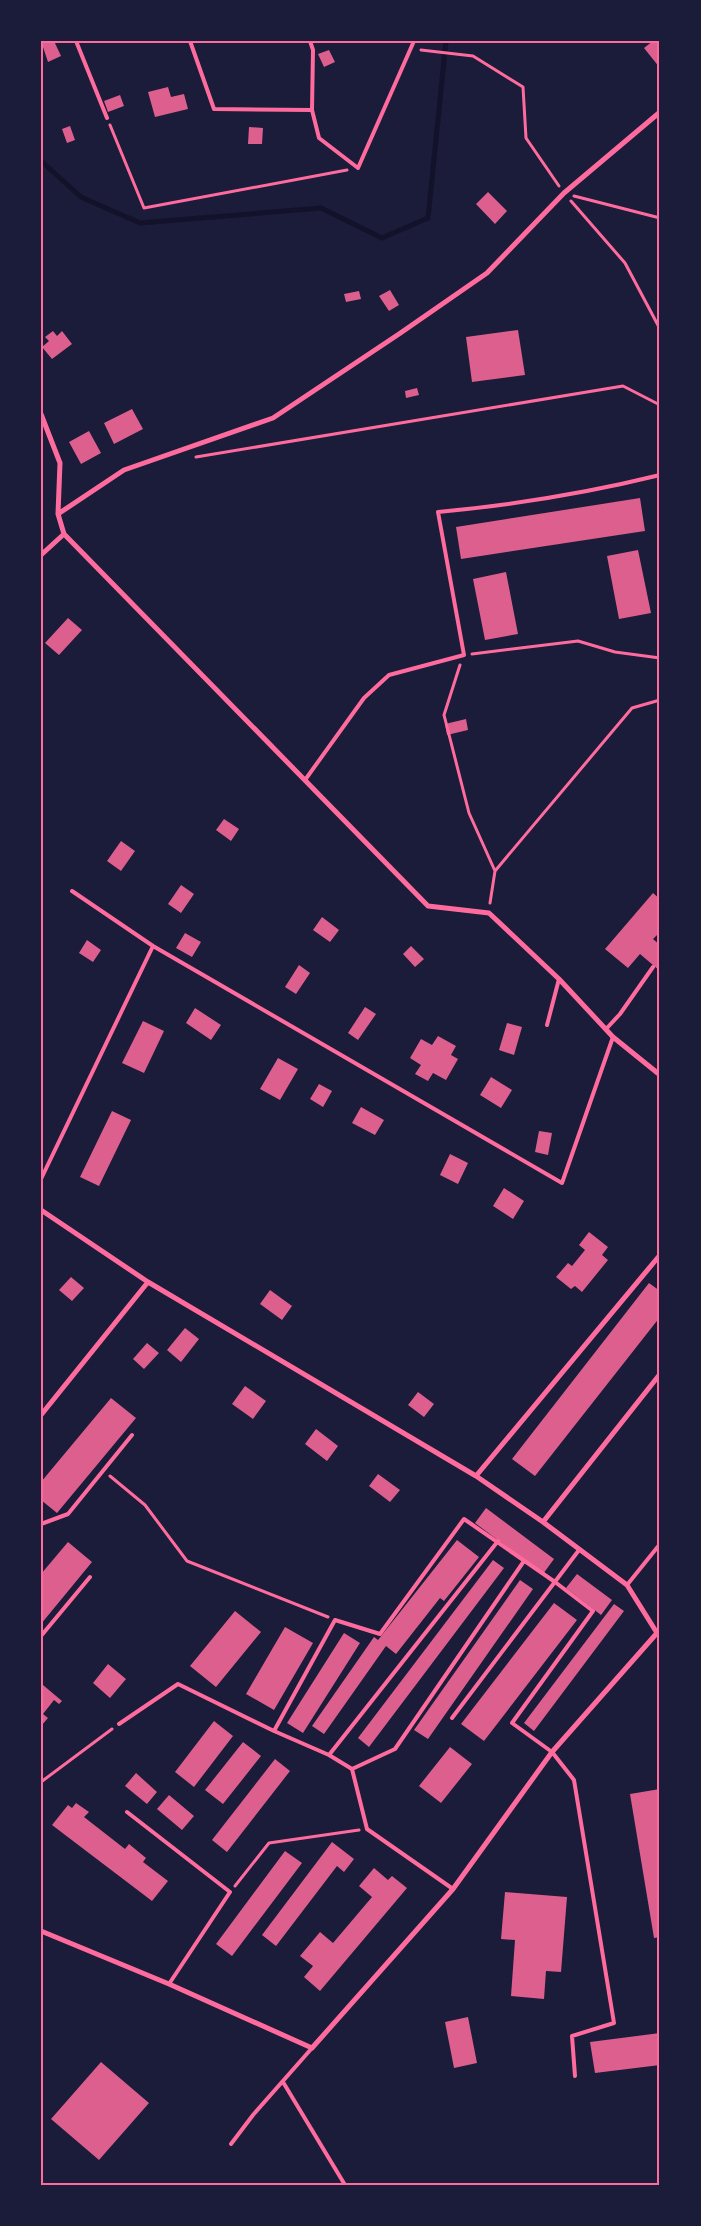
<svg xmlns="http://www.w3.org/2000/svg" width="701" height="2226" font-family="Barlow,sans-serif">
<rect width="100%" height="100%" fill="#1b1b3a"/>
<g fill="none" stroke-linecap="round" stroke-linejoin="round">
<path stroke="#12122b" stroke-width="5" d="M 41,161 L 81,197 L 140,223 L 321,208 L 382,238 L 428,218 L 446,41"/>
</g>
<path fill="#dd5f8e" d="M 41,41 L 54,41 L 61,56 L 48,62 Z
M 653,41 L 660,41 L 660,68 L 644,48 Z
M 329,50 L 335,62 L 324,67 L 318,54 Z
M 168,87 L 171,97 L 184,94 L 188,109 L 155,117 L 148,92 Z
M 120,95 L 124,106 L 108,112 L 104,101 Z
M 70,126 L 75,140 L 67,143 L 62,129 Z
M 249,127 L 263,128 L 262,144 L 248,144 Z
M 488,192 L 507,211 L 495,224 L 476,204 Z
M 390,290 L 399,305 L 389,311 L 379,296 Z
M 359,291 L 361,299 L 346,302 L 344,294 Z
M 518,330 L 525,375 L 472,382 L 466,337 Z
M 53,331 L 57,336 L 62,331 L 72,344 L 52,359 L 42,347 L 49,341 L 45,337 Z
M 417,388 L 419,395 L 406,398 L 405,391 Z
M 132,409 L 143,429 L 114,444 L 104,423 Z
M 89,431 L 101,453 L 81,464 L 69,442 Z
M 640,498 L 645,531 L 461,559 L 456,527 Z
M 638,550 L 651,613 L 619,619 L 607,556 Z
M 506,572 L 518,634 L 485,640 L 473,579 Z
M 68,618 L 82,630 L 59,655 L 45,643 Z
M 466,719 L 468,730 L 447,735 L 445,724 Z
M 224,819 L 239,829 L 231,841 L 216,830 Z
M 121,841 L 135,851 L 121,871 L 107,861 Z
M 181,885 L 194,894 L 181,913 L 168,904 Z
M 653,893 L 660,899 L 660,932 L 653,939 L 660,945 L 660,971 L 640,954 L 628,968 L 605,949 Z
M 322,917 L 339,930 L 330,942 L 313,930 Z
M 185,933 L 201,942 L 192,957 L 176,948 Z
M 87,940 L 101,950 L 93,962 L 79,953 Z
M 411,946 L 424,959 L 415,967 L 403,954 Z
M 299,965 L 310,973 L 296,994 L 285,987 Z
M 365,1007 L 376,1014 L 358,1040 L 348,1033 Z
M 195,1008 L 221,1025 L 211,1040 L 186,1023 Z
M 143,1021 L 164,1031 L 144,1073 L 122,1063 Z
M 507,1023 L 522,1027 L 514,1055 L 499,1050 Z
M 438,1036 L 456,1046 L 451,1055 L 458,1059 L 446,1080 L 433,1073 L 428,1081 L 415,1074 L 421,1065 L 410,1058 L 421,1039 L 432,1045 Z
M 278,1058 L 298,1069 L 280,1100 L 260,1089 Z
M 491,1077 L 512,1090 L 501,1108 L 480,1095 Z
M 319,1084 L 332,1091 L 323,1107 L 310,1099 Z
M 361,1107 L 384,1120 L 375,1135 L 352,1123 Z
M 112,1111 L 131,1120 L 99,1186 L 80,1177 Z
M 539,1131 L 552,1133 L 548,1155 L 535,1152 Z
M 450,1154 L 468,1163 L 458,1184 L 440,1175 Z
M 504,1188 L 524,1201 L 513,1219 L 493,1206 Z
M 589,1232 L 608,1247 L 602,1255 L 608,1260 L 582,1292 L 575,1286 L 571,1289 L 556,1277 L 568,1263 L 572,1266 L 585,1250 L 579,1245 Z
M 71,1277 L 84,1288 L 72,1301 L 59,1290 Z
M 649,1283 L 660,1291 L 660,1317 L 535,1476 L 512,1459 Z
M 270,1290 L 292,1306 L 282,1320 L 260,1304 Z
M 185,1328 L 199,1339 L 181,1362 L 167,1350 Z
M 147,1343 L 159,1353 L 144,1369 L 133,1359 Z
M 245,1386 L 266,1401 L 253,1419 L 232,1404 Z
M 418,1392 L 434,1404 L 424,1417 L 408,1405 Z
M 111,1398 L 136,1418 L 57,1513 L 41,1500 L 41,1482 Z
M 316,1429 L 338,1446 L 327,1461 L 305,1444 Z
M 378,1474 L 400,1490 L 390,1502 L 369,1486 Z
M 486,1508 L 554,1559 L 543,1574 L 475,1523 Z
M 457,1540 L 479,1557 L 444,1601 L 440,1598 L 396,1654 L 386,1646 L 324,1734 L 312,1726 L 374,1637 L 378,1640 Z
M 68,1542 L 92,1562 L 41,1624 L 41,1574 Z
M 493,1560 L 504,1568 L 369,1747 L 358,1738 Z
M 577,1574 L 612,1600 L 601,1615 L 566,1588 Z
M 520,1580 L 533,1589 L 428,1739 L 414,1730 Z
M 554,1603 L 577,1620 L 484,1741 L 461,1724 Z
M 614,1604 L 624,1611 L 534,1731 L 524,1723 Z
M 235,1611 L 261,1632 L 216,1687 L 190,1666 Z
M 285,1627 L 313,1643 L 274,1710 L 246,1694 Z
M 344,1633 L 360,1643 L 303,1733 L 287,1723 Z
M 108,1664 L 126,1679 L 110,1698 L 93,1683 Z
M 43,1685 L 62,1701 L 59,1704 L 54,1700 L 43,1714 L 48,1718 L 41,1726 L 41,1688 Z
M 214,1721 L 233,1736 L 194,1787 L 175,1772 Z
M 243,1742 L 261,1756 L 223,1804 L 205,1790 Z
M 450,1747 L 472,1764 L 441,1803 L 419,1786 Z
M 275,1759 L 290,1771 L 227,1852 L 212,1840 Z
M 136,1773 L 157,1792 L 147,1804 L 125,1786 Z
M 660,1789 L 660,1937 L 654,1938 L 630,1794 Z
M 169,1795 L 194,1816 L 182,1830 L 157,1809 Z
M 76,1803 L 89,1812 L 84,1817 L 125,1849 L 129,1844 L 146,1858 L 143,1862 L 168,1881 L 152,1901 L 52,1825 L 68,1805 L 72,1808 Z
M 332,1842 L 354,1859 L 344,1872 L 337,1866 L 276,1946 L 262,1935 Z
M 285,1851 L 302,1863 L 232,1956 L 216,1944 Z
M 374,1868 L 388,1880 L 392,1876 L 407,1888 L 320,1991 L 304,1977 L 313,1966 L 300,1956 L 320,1932 L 333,1943 L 372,1897 L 359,1886 Z
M 505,1892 L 567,1897 L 561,1972 L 546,1971 L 544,1999 L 511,1996 L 515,1940 L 501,1939 Z
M 468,2017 L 477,2063 L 454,2068 L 445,2022 Z
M 660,2033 L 660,2065 L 595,2073 L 590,2042 Z
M 101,2062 L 149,2103 L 99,2160 L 51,2119 Z"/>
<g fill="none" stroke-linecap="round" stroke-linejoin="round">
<path stroke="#ff6b9d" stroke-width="3" d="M 421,50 L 473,56 L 523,87 L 526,138 L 559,186
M 110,125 L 144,208 L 347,170
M 574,196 L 660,218
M 571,201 L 625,263 L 660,329
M 196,457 L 623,386 L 660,405
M 472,654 L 578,641 L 615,652 L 660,658
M 460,665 L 444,715 L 469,813 L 495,871
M 490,903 L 495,871 L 632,708 L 660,700
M 110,1476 L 145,1505 L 187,1561 L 328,1617
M 41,1782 L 112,1729
M 235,1886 L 269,1843 L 359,1830"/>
<path stroke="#ff6b9d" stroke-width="4" d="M 76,41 L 107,118
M 190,41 L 214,109 L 312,110
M 310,41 L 313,50 L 312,110 L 319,138 L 358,168 L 414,41
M 305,780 L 364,698 L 389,675 L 464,655 L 438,512 C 513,505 587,493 660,475
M 72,891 L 153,946 L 562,1183 L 613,1037
M 547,1025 L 559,979
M 607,1028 L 620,1014 L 653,967
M 41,1179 L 153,946
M 41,1524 L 68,1514 L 132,1435
M 627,1585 L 660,1544
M 41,1636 L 90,1577
M 452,1718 L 579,1550
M 119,1724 L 178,1684 L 274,1731
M 329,1755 L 274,1731 L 335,1620 L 380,1634 L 464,1519 L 555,1582 L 593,1611 L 512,1723 L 552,1752 L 574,1780 L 614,2023 L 572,2036 L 575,2076
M 352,1769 L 329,1755 L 498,1541
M 127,1812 L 230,1892 L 169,1984
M 453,1889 L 367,1829 L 352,1769 L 395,1749 L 524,1561
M 283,2082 L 345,2185
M 231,2144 L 253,2115 L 312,2048"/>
<path stroke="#ff6b9d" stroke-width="5" d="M 660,112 L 564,193 L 487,273 L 399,334 L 273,418 L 124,470 L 58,514 L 64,534 L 428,906 L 489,913 L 559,979 L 613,1037 L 660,1075
M 41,414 L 60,463 L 58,514
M 41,555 L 64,534
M 41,1210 L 148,1282 L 476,1476 L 543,1522 L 627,1585 L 657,1633
M 41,1415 L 148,1282
M 476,1476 L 660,1255
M 543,1522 L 660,1374
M 41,1931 L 169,1984 L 312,2048 L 453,1889 L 552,1752 L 657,1633 L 660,1632"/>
</g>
<rect width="701" height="2226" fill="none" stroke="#1b1b3a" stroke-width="85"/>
<rect x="42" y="42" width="616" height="2142" fill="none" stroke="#ff6b9d" stroke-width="2"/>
</svg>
